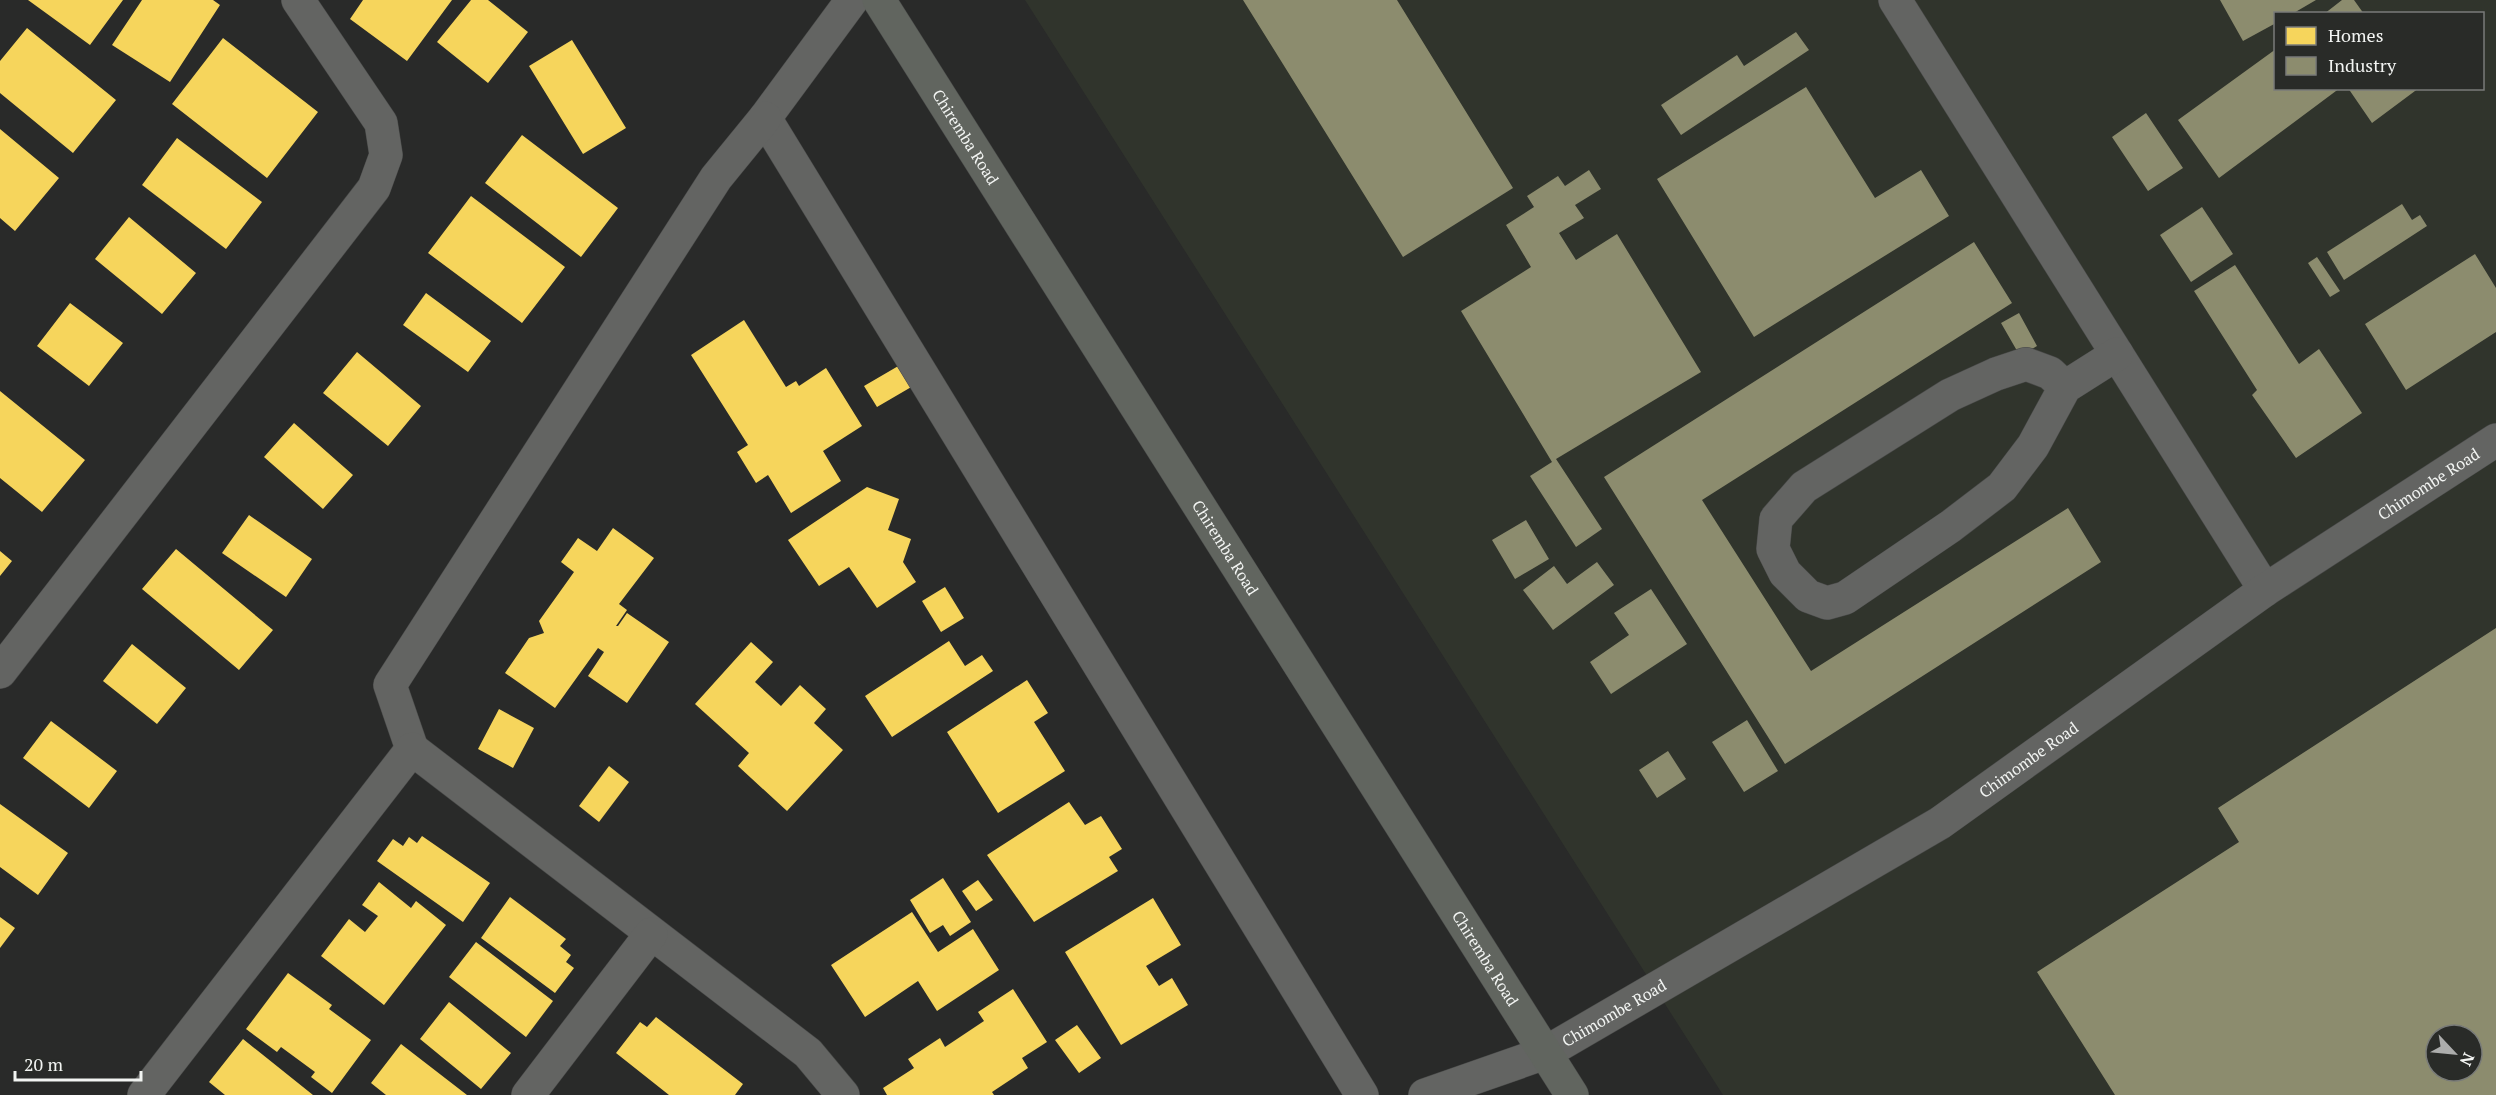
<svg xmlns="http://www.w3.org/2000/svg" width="2496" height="1095" font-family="'PT Serif',serif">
<rect width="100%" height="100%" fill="#292a29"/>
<path fill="#30342c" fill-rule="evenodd" d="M 1025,0 L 2496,0 L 2496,1095 L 1723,1095 ZM 2276,14 L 2482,14 L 2482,88 L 2276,88 ZM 2436,1035 L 2472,1035 L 2472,1071 L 2436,1071 Z"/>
<path fill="#f6d55c" d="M 28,0 L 123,0 L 90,45 Z
M 142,0 L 213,0 L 220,5 L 170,82 L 112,45 Z
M 363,0 L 452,0 L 407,61 L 350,19 Z
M 471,0 L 488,0 L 528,32 L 488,83 L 437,42 Z
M 27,28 L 116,100 L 73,153 L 0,93 L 0,61 Z
M 223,38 L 318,112 L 267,178 L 172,104 Z
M 572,40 L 626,128 L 583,154 L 529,66 Z
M 0,129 L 59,178 L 15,231 L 0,218 Z
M 522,135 L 618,208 L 581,257 L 485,183 Z
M 177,138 L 262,202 L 226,249 L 142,185 Z
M 471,196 L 565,267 L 522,323 L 428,253 Z
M 129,217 L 196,273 L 162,314 L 95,259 Z
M 426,293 L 491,341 L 468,372 L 403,325 Z
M 70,303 L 123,343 L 89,386 L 37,346 Z
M 744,320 L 786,387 L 796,381 L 799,386 L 826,368 L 862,426 L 823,451 L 841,481 L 791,513 L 768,475 L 756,483 L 737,452 L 748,445 L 691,355 Z
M 357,352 L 421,406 L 388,446 L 323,393 Z
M 900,365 L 913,386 L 877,407 L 864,386 Z
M 0,391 L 85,460 L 42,512 L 0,478 Z
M 294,423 L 353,475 L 323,509 L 264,457 Z
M 867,487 L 899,499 L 888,530 L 911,539 L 903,562 L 916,582 L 877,608 L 849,567 L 819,586 L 788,540 Z
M 249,515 L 312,559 L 286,597 L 222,553 Z
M 613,528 L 654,558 L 619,604 L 627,610 L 616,626 L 618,626 L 627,613 L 669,642 L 627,703 L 588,676 L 604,652 L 598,648 L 555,708 L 505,673 L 529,638 L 544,633 L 539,621 L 574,572 L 561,562 L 578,538 L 597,551 Z
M 176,549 L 273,630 L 239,670 L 142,589 Z
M 0,551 L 12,561 L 0,576 Z
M 945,587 L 964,618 L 941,632 L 922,601 Z
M 949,641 L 965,666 L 982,655 L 993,671 L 892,737 L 865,696 Z
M 751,642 L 773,662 L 755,682 L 781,706 L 800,685 L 826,709 L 814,723 L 843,750 L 787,811 L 738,766 L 749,753 L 695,704 Z
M 132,644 L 186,688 L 157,724 L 103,681 Z
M 1027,680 L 1048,713 L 1034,722 L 1065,771 L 998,813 L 947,732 Z
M 499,709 L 534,728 L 513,768 L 478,749 Z
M 51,721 L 117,771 L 89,808 L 23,758 Z
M 609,766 L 629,782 L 599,822 L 579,806 Z
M 1069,802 L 1085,825 L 1101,816 L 1122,849 L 1109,857 L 1118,871 L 1034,922 L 987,855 Z
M 0,804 L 68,853 L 38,895 L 0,867 Z
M 422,836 L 490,883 L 463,922 L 377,861 L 393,839 L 403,846 L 409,837 L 417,843 Z
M 943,878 L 971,922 L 950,936 L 943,925 L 930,933 L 910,900 Z
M 978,880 L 993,900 L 976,911 L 962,891 Z
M 379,882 L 411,908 L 416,901 L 446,925 L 384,1005 L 321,956 L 349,919 L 365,932 L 378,916 L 362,905 Z
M 510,897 L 566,939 L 560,946 L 571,955 L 566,962 L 574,968 L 555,993 L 481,938 Z
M 1153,898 L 1181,945 L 1146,966 L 1159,986 L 1172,978 L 1188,1005 L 1121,1045 L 1065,952 Z
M 912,912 L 938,952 L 973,929 L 999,970 L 937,1011 L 918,981 L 865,1017 L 831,965 Z
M 0,917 L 15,928 L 0,948 Z
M 476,942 L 553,1001 L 526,1037 L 449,977 Z
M 288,973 L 332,1005 L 329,1009 L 371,1040 L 332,1093 L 311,1077 L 315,1072 L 281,1047 L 277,1052 L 246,1029 Z
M 1013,989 L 1047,1042 L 1022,1058 L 1028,1068 L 992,1092 L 994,1095 L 887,1095 L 883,1088 L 914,1068 L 908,1059 L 940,1038 L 945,1047 L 984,1021 L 978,1012 Z
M 449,1002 L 511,1053 L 481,1089 L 420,1039 Z
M 656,1017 L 743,1084 L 735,1095 L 669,1095 L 616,1053 L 640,1022 L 647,1027 Z
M 1077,1025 L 1101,1058 L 1079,1073 L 1055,1040 Z
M 243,1039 L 313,1095 L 225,1095 L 209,1082 Z
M 401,1044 L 467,1095 L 386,1095 L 371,1083 Z"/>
<path fill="#8c8c6e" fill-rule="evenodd" d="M 1243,0 L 1397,0 L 1513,188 L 1403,257 Z
M 2220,0 L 2316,0 L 2292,14 L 2276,14 L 2276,23 L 2243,41 Z
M 2342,0 L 2354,0 L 2364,14 L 2324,14 Z
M 1796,32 L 1809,50 L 1681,135 L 1661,105 L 1737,55 L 1744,66 Z
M 2276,49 L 2276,88 L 2340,88 L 2219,178 L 2178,120 Z
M 1806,87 L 1875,198 L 1921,170 L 1949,216 L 1754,337 L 1657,179 Z
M 2348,88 L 2419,88 L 2372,123 Z
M 2146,113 L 2183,168 L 2148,191 L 2112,137 Z
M 1589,170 L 1601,189 L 1575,205 L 1584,218 L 1559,233 L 1576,260 L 1617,234 L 1701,372 L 1556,459 L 1602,529 L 1576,547 L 1530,476 L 1552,462 L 1461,311 L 1531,267 L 1506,225 L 1534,207 L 1527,196 L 1558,176 L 1565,186 Z
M 2402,204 L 2412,220 L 2420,215 L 2427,226 L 2344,280 L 2327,252 Z
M 2202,207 L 2233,254 L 2191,282 L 2160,235 Z
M 1974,242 L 2012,303 L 1702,500 L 1811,671 L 2068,508 L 2101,562 L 1785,764 L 1604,477 Z
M 2475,254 L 2496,288 L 2496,332 L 2406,390 L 2365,324 Z
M 2317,257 L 2340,291 L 2330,297 L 2308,263 Z
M 2235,265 L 2299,364 L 2319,349 L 2362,413 L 2296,458 L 2252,395 L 2257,390 L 2194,291 Z
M 2019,313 L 2037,346 L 2020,356 L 2001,323 Z
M 1526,520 L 1549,559 L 1515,579 L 1492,540 Z
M 1597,562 L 1614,585 L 1553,630 L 1523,590 L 1554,566 L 1567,584 Z
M 1651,589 L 1687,644 L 1611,694 L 1590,662 L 1629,635 L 1614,613 Z
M 2496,628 L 2496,1095 L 2115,1095 L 2037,972 L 2239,842 L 2218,808 ZM 2436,1035 L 2472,1035 L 2472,1071 L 2436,1071 Z
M 1747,720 L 1778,771 L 1744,792 L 1712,742 Z
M 1668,751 L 1686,779 L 1657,798 L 1639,770 Z"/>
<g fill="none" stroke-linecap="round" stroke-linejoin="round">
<g stroke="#474847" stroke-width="34">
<g id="minor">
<path d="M 852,0 L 765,118 L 1362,1095"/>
<path d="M 1895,0 L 2265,590"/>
<path d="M 2065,387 L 2050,373 L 2026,364 L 1996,374 L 1950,395 L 1804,487 L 1776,519 L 1773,549 L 1785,573 L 1808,596 L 1827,603 L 1845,598 L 1951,526 L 2002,487 L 2033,446 L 2065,387 L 2117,354"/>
<path d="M 0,672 L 374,188 L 386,155 L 381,123 L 298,0"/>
<path d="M 412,749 L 390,685 L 716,178 L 765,118"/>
<path d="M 144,1095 L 412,749 L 808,1053 L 843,1095"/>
<path d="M 528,1095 L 651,934"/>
<path id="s1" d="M 1425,1095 L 1545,1053 L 1940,823 L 2265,590 L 2496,440"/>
</g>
</g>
<g stroke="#474847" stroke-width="34">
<g id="major">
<path id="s2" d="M 879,0 L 1572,1095"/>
</g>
</g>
<use href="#minor" stroke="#636462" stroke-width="33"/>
<use href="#major" stroke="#61655f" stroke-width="33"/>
</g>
<g text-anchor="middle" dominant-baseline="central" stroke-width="6" stroke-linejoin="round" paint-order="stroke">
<g font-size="16" fill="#f2f4f2" stroke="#292b28">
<text stroke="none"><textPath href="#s2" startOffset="162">Chiremba Road</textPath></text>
<text stroke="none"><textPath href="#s1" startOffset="1179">Chimombe Road</textPath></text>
<text stroke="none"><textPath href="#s2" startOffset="648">Chiremba Road</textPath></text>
<text stroke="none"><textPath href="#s1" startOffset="693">Chimombe Road</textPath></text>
<text stroke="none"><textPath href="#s2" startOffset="1134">Chiremba Road</textPath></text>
<text stroke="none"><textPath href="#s1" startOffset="207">Chimombe Road</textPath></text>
</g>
</g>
<rect x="2274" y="12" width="210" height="78" fill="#292b28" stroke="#797b79" stroke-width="1.5"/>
<rect x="2286" y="27" width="30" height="18" fill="#f6d55c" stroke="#797b79" stroke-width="1.5"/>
<text x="2328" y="42" font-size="18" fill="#f2f4f2">Homes</text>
<rect x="2286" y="57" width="30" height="18" fill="#8c8c6e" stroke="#797b79" stroke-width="1.5"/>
<text x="2328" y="72" font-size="18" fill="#f2f4f2">Industry</text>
<g transform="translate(2454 1053) rotate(116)"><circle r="28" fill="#292b28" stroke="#797b79" stroke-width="1.5"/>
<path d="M0-4.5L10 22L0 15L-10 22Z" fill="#acadac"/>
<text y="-9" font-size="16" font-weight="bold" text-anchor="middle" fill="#f2f4f2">N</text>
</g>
<path d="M15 1071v9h126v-9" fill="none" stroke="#f2f4f2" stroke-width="3"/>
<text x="24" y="1071" font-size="18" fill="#f2f4f2" stroke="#292b28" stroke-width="4.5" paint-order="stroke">20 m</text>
</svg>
